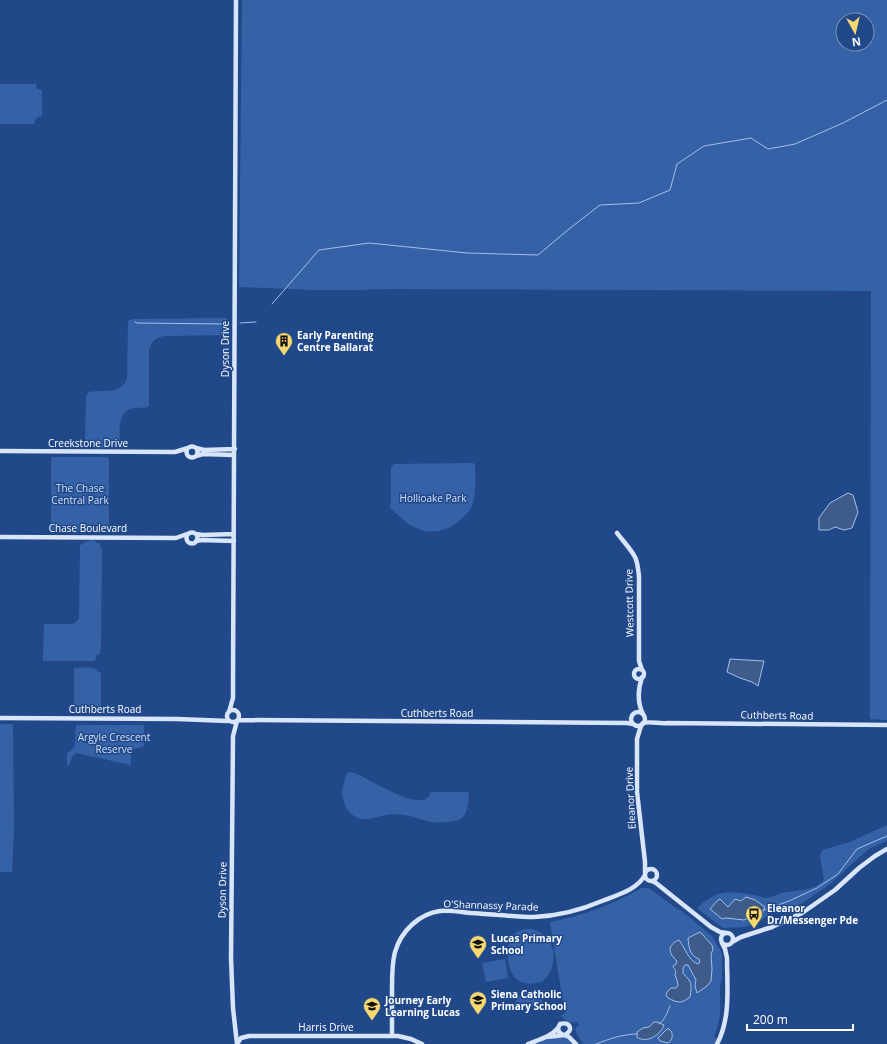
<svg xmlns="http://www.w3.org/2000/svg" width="887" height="1044" font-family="'Open Sans',sans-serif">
<rect width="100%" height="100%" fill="#21498a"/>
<path fill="#3562a7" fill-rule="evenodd" d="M 242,0 L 887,0 L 887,720 L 870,719 L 871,291 L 390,289 L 358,290 L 313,290 L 239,287 ZM 843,20 L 867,20 L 867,44 L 843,44 Z
M 0,84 L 36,84 L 37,89 L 42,90 L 42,116 C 36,117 36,119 34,124 L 0,124 Z
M 226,318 L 228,320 L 228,335 L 165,336 C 156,337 152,341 149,349 L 149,406 C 144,409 139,407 134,408 C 116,411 120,433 120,446 L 107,446 L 98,449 L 93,446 L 85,445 L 86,396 L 89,392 C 99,390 112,393 121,387 C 124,385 125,382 127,379 L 128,321 L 134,319 Z
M 52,457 L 107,457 L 109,459 L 109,530 L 107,531 L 52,531 L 51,530 L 51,458 Z
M 470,463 L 473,463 L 475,465 C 475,479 477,495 471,508 C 469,511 466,515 463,517 C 451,530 434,536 416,528 C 406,524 399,515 390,508 L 391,499 L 391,468 L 394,464 Z
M 91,540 L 95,541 L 97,543 L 100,543 L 101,549 L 102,550 L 101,646 L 100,654 L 97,655 L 95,661 L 43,661 L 44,624 L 72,624 L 76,622 L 79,618 L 80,545 L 81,545 L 83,543 Z
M 74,668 C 80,668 86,667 92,668 C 96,669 97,672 101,673 L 101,711 L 74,711 Z
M 0,724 L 13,724 L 14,831 L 12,872 L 0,872 Z
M 76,725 L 144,725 L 144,746 L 131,750 L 131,765 L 76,753 L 72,757 L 69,765 L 67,765 L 67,752 L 69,752 L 75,746 Z
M 349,772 L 355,773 C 370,780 406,803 423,800 C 427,799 430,796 431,792 L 469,792 C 468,800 469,812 462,818 C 459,820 457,821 453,821 C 444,823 435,823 426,821 C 419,819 412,816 405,815 C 399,814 392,814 386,815 C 371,818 359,825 347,809 C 344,804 342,798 342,792 C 343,786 345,775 349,772 Z
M 887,825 L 887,841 L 871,848 L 864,853 L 830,884 L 801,904 L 782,912 L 769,914 L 762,920 L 749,926 L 744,927 L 723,928 L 697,908 C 718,889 728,891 754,895 C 758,896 762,897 766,898 C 771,898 776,895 781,893 C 796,890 812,892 824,880 L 820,855 L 822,852 L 822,850 L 850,842 Z
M 642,888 L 649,888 L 673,906 L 683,912 L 712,936 L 722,953 L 722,979 C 718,987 721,1003 720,1011 C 720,1020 717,1028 714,1037 L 717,1039 L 714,1044 L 583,1044 C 580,1040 576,1033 575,1028 L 579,1026 L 578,1022 C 570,1023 565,1022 561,1015 L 565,1014 L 550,922 C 583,916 613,904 642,888 Z
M 532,929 C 551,934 559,953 550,972 C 548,976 545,979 542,982 C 535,983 525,986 518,980 C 505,971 503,938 519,931 C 523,929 528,929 532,929 Z
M 505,959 L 508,978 L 486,982 L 482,963 Z
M 541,991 L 543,1006 L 522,1008 L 521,1004 L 518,1004 C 516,1002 515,1000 516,997 L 520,996 L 520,993 Z
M 553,1037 C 562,1037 568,1036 573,1044 L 536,1044 Z"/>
<path fill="#3e5b8a" stroke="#a1c0ec" d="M 848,493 L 853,495 L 858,512 L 852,528 L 844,530 L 835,527 L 829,530 L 819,530 L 819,518 L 830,503 Z
M 730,659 L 764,661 L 758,686 L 752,682 L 740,678 L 727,672 Z
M 746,897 L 755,900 L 765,907 L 761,915 L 752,916 L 744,920 L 726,918 L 722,919 L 710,909 L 717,901 L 720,899 L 728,907 L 735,899 L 741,901 Z
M 700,932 L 701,933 L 712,945 L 713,949 L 711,955 L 712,969 L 711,981 L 707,986 L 697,993 L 695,986 L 696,980 L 688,965 L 685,965 L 683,968 L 683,973 C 692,983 692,983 690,997 C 681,1004 678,1003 668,998 L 666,995 L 667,992 L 671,988 L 676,988 L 678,986 L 677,980 L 675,975 C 677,969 674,970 673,966 L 676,964 L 677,961 C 668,953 667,945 679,940 C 685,948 688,960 698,964 L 700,962 L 699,959 C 689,955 689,947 688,938 Z
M 654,1022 L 657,1022 L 664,1025 C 661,1035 646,1044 637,1037 L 637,1032 L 643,1028 L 649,1027 Z
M 667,1029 L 669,1029 C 674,1033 673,1040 668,1043 L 660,1041 L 658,1038 Z"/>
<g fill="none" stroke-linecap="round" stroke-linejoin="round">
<path stroke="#a1c0ec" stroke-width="1" d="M 272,304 L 319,250 L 369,243 L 467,253 L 538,255 L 569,229 L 600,205 L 639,203 L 670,190 L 677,164 L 704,146 L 751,138 L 768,149 L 795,144 L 843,123 L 887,100
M 135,322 L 137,323 L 227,324
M 240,323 L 256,322
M 764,910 L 789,901 L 817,888 L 838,874 L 857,849 L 887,836
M 659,1024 C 665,1020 667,1013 670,1006
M 596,1044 C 609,1039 623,1034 637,1034"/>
<path stroke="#d9e5f8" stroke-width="4.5" d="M186.5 452a5.5 5.5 0 1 1 11 0a5.5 5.5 0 1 1-11 0Z
M 196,448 L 204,450 L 235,449
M 0,451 L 175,452 L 188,448
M 196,456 L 203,454 L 234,455
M186.5 538a5.5 5.5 0 1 1 11 0a5.5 5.5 0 1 1-11 0Z
M 617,533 C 623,541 630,548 635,557 C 638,563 638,570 639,576 L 639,661 L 642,670
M 196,534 L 203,535 L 234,534
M 0,537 L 176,538 L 187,534
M 196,541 L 202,540 L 234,541
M634 674a5 5 0 1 1 10 0a5 5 0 1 1-10 0Z
M 642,677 C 638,689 637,702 643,714
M227 716a6 6 0 1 1 12 0a6 6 0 1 1-12 0Z
M631 719a7 7 0 1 1 14 0a7 7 0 1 1-14 0Z
M 229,712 L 233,698 L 233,684 L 236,0
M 0,718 L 177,719 L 228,721
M 238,720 L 627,723 L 633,724
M 237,721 L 233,736 L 231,958 L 233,1008 L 237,1044
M 643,723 C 651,721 659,724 668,723 L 887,725
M 642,724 L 640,729 L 637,739 L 637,792 L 645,862 L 645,873
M645 875a6 6 0 1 1 12 0a6 6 0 1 1-12 0Z
M 652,881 L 656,883 L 711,927 L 720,932 L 726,933
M721 939a6 6 0 1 1 12 0a6 6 0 1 1-12 0Z
M 732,942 L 741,937 L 772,927 L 802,913 L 835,890 L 859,868 L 875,856 L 887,849
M 564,1035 L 569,1037 L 576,1044
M 392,1036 C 392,1020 392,1004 392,988 C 392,976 392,963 395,952 C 401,931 419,914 440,911 C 450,910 461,912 471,913 C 492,914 513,917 534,917 C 558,916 581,910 602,901 C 617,895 637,890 645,875
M 546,1037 L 565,1035 C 574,1030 570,1021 560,1024 L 558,1028 L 559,1032 L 563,1035
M 237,1044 L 241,1038 L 249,1036 L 398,1036 L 411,1039 L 422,1044
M 528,1044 C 538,1040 551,1037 558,1028
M 717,1044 C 731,1018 727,986 727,958 L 725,949 L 722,943"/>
</g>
<defs>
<g id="building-pin" transform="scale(0.9)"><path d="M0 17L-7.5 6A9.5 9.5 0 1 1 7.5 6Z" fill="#f7d76f" stroke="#21498a"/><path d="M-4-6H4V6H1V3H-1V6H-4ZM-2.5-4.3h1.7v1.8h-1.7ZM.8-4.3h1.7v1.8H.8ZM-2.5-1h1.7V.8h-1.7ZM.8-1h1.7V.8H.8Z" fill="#111"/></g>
<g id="bus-pin" transform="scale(0.9)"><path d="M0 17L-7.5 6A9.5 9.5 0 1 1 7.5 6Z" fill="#f7d76f" stroke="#21498a"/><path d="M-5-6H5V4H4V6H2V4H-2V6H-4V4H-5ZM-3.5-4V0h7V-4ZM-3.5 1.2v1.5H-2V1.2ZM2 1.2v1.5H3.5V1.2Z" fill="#111"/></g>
<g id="school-pin" transform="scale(0.9)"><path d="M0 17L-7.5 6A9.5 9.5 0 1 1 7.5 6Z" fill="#f7d76f" stroke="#21498a"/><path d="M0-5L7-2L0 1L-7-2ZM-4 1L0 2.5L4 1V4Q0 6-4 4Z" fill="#111"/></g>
</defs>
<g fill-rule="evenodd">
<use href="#building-pin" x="284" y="341"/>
<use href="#bus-pin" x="754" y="914"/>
<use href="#school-pin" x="478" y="944"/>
<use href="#school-pin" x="478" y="1000"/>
<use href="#school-pin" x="372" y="1006"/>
</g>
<g text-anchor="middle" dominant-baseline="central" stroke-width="3" stroke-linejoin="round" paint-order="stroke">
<g font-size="10" font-weight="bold" fill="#fff" stroke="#21498a" text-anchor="start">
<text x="297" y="335">Early Parenting<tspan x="297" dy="12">Centre Ballarat</tspan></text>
<text x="767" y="908">Eleanor<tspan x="767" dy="12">Dr/Messenger Pde</tspan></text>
<text x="491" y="938">Lucas Primary<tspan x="491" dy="12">School</tspan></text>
<text x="491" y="994">Siena Catholic<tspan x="491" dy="12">Primary School</tspan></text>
<text x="385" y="1000">Journey Early<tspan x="385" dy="12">Learning Lucas</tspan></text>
</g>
<g font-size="10" fill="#fff" stroke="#21498a">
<text transform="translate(225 349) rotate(-90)">Dyson Drive</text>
<text x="88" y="443">Creekstone Drive</text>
<text x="88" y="528">Chase Boulevard</text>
<text transform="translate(629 603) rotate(-91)">Westcott Drive</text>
<text x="105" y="709">Cuthberts Road</text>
<text x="437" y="713">Cuthberts Road</text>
<text transform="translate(777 715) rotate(1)">Cuthberts Road</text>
<text transform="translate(630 798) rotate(-93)">Eleanor Drive</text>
<text transform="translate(222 890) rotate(-89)">Dyson Drive</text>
<text transform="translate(491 905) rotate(2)">O'Shannassy Parade</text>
<text x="326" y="1027">Harris Drive</text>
</g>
<g font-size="10" fill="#d2e1f8" stroke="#21498a">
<text x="80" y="488">The Chase<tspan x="80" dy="12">Central Park</tspan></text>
<text x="433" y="498">Hollioake Park</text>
<text x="114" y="737">Argyle Crescent<tspan x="114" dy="12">Reserve</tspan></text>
</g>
</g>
<g transform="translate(855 32) rotate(172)"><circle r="19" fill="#21498a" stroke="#7a92b9"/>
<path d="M0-3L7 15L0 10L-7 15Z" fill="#f7d76f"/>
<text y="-6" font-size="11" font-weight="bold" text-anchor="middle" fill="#ffffff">N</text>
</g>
<path d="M747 1024v6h106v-6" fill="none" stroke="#ffffff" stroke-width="2"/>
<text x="753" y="1024" font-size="12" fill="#ffffff" stroke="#21498a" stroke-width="3" paint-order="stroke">200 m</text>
</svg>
